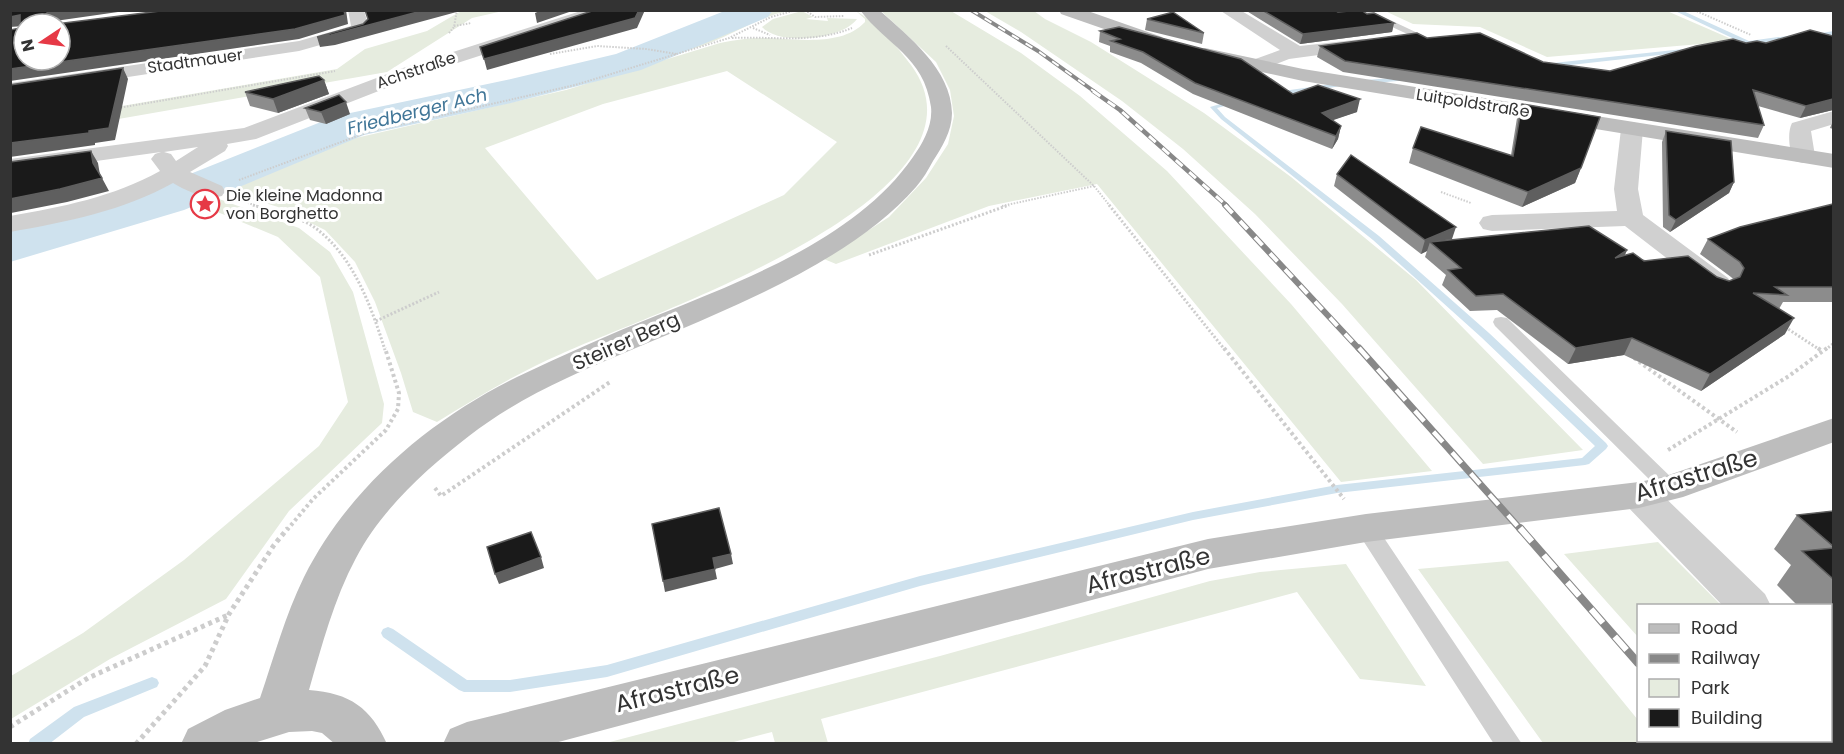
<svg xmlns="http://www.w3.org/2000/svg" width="1844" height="754" font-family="Poppins,sans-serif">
<rect width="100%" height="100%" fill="#fff"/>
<path fill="#e6ecdf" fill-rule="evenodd" d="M 461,11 L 503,11 L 472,18 L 387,72 L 21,136 L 11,125 L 337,69 L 365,49 L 427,31 Z
M 769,11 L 789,11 C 752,16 698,60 665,50 L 757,13 Z
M 802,11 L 813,17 L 806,19 L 828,21 L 827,18 L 857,19 C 842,40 779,46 762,27 L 773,19 Z
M 856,11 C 876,22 897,46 911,65 C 1008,197 638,318 561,354 C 517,373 478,397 437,422 L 413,412 L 401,373 L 375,302 L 355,262 L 325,230 L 278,207 L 223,190 L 347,140 L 566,90 L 720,43 C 734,40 747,38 762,38 C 793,38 841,48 865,22 L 865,19 ZM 727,71 L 837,142 L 784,195 L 597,280 L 485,148 L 603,104 Z
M 881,11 L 951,11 L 1021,53 L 1080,96 L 1167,171 L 1291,304 L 1432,471 L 1341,482 L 1097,184 L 989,206 L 836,264 L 824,259 L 889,217 L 926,178 L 948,144 L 954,116 L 950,90 L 936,62 Z
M 985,11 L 1034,11 L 1045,19 L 1091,42 L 1204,113 L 1291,177 L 1416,280 L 1583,450 L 1483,464 L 1342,304 L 1255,214 L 1183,149 L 1122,101 L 1021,32 Z
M 1385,11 L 1667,11 L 1736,41 L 1547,57 L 1480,27 L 1413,24 Z
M 208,195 L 299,228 L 330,252 L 353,292 L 384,404 L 382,423 L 289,511 L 226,599 L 110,659 L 11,719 L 11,676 L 83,633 L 184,560 L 319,446 L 348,402 L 320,277 L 278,237 L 191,201 Z
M 1658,542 L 1721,605 L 1638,606 L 1638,637 L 1564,554 Z
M 1508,561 L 1638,720 L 1638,740 L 1656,741 L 1658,743 L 1543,743 L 1418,569 Z
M 1346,564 L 1426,686 L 1360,679 L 1297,592 L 821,719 L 828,743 L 775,743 L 772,732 L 730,743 L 606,743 L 940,656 L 1210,581 L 1260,572 Z
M 1831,716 L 1833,719 L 1833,743 L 1733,744 L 1730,741 L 1830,740 Z"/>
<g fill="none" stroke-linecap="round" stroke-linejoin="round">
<path fill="#cfe2ee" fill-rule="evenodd" d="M 1673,10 L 1681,10 L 1749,41 L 1794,35 L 1797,37 L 1747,45 Z
M 1834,31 L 1834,35 L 1812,37 L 1809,35 Z
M 1693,48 L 1695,49 L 1695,51 L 1544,68 L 1541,66 L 1544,64 Z
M 1406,77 L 1409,79 L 1408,80 L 1365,84 L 1362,82 L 1365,80 Z
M 1346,82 L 1348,83 L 1348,85 L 1276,96 L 1273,94 L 1276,92 Z
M 1234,100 L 1236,101 L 1236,103 L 1217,108 L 1225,117 L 1379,236 L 1489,333 L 1606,443 L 1608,446 L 1606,449 L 1589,464 L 1585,465 L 1337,493 L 1193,520 L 920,586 L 607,677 L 510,692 L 464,692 L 459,690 L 383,637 L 381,633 L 383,629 L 388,627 L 393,629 L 467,680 L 510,680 L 607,665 L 920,576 L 1193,512 L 1337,485 L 1582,458 L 1595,446 L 1481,337 L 1373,240 L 1221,119 L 1210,107 Z
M 152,677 L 157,679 L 159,683 L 157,687 L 84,717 L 49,744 L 28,744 L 30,739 L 74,707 Z"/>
<path fill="#cfe2ee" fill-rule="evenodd" d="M 727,10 L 773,10 L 768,17 L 641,70 L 511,103 L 364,135 L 184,210 L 10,262 L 10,229 L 150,190 L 336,116 L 511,79 L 616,54 Z"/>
<path stroke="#cdcdcd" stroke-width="2" stroke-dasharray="1.5 1.5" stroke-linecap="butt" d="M 805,10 L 815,17 L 844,16
M 1694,10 L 1751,35
M 454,26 L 471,23
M 753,28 L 770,35
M 449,33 L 454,27 L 457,10
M 732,38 C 773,36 813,44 852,28
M 946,46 L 1094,186 L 1110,206
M 550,54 L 597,46 L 646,49 L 676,54
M 118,108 L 335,71
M 239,180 L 368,132 L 575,85 L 729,38 L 771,17 L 796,10
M 1441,192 L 1471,203
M 239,200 L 257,206
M 1002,206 L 1094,186"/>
<path stroke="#cdcdcd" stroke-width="3" stroke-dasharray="2 2" stroke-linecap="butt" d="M 253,205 C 270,211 300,217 314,227 C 353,255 371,306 385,350
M 1109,205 L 1225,350
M 869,255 L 1009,205
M 376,321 L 439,292
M 1785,327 L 1820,350
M 1825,350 L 1834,343"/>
<path stroke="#cdcdcd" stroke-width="4" stroke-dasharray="3 3" stroke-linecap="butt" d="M 1224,348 L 1344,499
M 1818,348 L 1822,351
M 1634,358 L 1737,432
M 1668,450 L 1789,376 L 1827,348
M 435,488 L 441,496 L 610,382
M 287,530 L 313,499 L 386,430 L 398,409 L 399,393 L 385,348"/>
<path stroke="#cdcdcd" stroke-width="5" stroke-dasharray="4 4" stroke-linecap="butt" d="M 1830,615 L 1834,614
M 1830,630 L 1834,633
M 1830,642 L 1834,645
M 10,727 L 88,678 L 228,615
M 136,744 L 205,666 L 229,614 L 274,545 L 288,528"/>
<path fill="#d0d0d0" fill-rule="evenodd" d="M 1343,10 L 1371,11 L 1424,36 L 1416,38 L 1366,15 Z
M 1501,317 L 1507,318 L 1677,483 L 1680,488 L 1677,493 L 1670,495 L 1663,493 L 1495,326 L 1493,322 L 1495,318 Z
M 1366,520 L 1374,523 L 1522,744 L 1494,744 L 1355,528 L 1358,523 Z"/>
<path fill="#d0d0d0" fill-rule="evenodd" d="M 348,10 L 364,10 L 369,28 L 366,32 L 299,51 L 10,95 L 10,83 L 299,41 L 351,26 Z
M 584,10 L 611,10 L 609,14 L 417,76 L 256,139 L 227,144 L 228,146 L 225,151 L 190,172 L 222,186 L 225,191 L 222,196 C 206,200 186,191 173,183 C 123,211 66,222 10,232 L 10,216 C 62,207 113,197 160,171 L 151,159 L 155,154 L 161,152 L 10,173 L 10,159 L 244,128 L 403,68 ZM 198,147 L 176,161 L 171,154 L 164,152 Z
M 1240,10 L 1300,46 L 1363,39 L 1369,40 L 1372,44 L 1369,48 L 1363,49 L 1289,59 L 1261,70 L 1247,70 L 1244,66 L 1247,62 L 1280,50 L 1221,11 Z
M 1834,111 L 1834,124 L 1811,131 L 1815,156 L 1811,161 L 1803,163 L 1795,161 C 1789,153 1787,132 1792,123 Z
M 1632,122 L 1640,124 L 1643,129 L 1638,189 L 1643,215 L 1728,278 L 1732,284 L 1728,290 L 1718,293 L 1708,290 L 1625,226 L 1492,231 L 1483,229 L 1479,223 L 1483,217 L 1492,215 L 1617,211 L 1614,189 L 1621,129 L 1624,124 Z
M 1639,482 L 1653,486 L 1765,594 L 1771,606 L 1723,606 L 1625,504 L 1620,495 L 1625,486 Z
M 1830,666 L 1834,667 L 1834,707 L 1830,706 Z"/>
<path fill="#bdbdbd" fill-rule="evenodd" d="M 860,10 L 879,10 C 909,37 951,69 952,113 C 952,131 942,147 933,161 C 928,170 923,179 916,187 C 838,277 674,328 567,378 C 532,394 499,413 469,436 C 426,469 381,510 356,558 C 334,599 322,645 309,690 C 350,693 371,708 387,744 L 335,744 L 322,733 L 312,731 L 289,732 L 251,744 L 181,744 L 188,729 L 225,710 L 260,698 C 274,657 285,616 304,577 C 348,489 429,420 517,377 C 563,355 610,334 658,315 C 746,279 857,238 913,157 C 923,143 933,125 931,107 C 924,56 886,45 860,10 Z
M 1059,10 L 1085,10 L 1162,37 L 1165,41 L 1162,45 L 1150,45 L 1061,14 Z
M 1205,48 L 1303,69 L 1834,154 L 1834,168 L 1303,81 L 1198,58 L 1196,54 L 1198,50 Z
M 1834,418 L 1834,442 L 1683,497 L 1639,508 L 1366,542 L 1208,569 L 551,744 L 443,744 L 450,729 L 467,722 L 1208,539 L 1366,514 L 1639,482 L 1663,477 Z"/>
<g stroke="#888" stroke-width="4">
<path id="rail-far4" d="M 971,10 L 1038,51 L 1095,92"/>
</g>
<g stroke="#888" stroke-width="4.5">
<path id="rail-far3" d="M 1093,91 L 1120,110 L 1227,206"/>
</g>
<g stroke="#888" stroke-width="6">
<path id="rail-far2" d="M 1225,205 L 1360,350"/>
</g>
<g stroke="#888" stroke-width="7">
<path id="rail-far1" d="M 1359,348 L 1521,530"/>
</g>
<g stroke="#888" stroke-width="8">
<path id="rail" d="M 1520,528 L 1638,663
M 1706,740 L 1709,744"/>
</g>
<use href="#rail-far4" stroke="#fff" stroke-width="2" stroke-dasharray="8" stroke-linecap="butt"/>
<use href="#rail-far3" stroke="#fff" stroke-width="3" stroke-dasharray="9" stroke-linecap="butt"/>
<use href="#rail-far2" stroke="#fff" stroke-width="4" stroke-dasharray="11" stroke-linecap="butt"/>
<use href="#rail-far1" stroke="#fff" stroke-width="4.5" stroke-dasharray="14" stroke-linecap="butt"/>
<use href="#rail" stroke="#fff" stroke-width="6" stroke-dasharray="18" stroke-linecap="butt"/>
</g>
<path fill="#8c8c8c" d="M 1245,10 L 1334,10 L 1338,12 L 1367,14 L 1394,23 L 1392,32 L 1300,44 Z
M 1147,19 L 1204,33 L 1202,44 L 1145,30 Z
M 1100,31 L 1293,94 L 1357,112 L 1332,120 L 1341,126 L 1338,139 L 1332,149 L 1193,94 L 1141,63 L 1110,52 L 1110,46 L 1099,42 Z
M 1427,38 L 1543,62 L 1610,71 L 1746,43 L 1766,43 L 1833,110 L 1800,118 L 1758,106 L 1764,125 L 1758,138 L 1343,72 L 1317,57 L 1320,46 Z
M 324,80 L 329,94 L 278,113 L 250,106 L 245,92 Z
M 1522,104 L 1581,168 L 1575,183 L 1522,207 L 1409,163 L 1413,148 L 1511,155 L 1517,118 Z
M 305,108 L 350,114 L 326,124 L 310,120 Z
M 1833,121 L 1833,129 L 1830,128 Z
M 1666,131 L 1734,182 L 1729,193 L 1670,232 L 1663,227 L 1662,142 Z
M 1337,174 L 1452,239 L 1627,250 L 1625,255 L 1729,281 L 1733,279 L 1731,277 L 1700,254 L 1708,239 L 1833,204 L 1833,302 L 1783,302 L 1779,309 L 1785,334 L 1701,391 L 1624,355 L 1568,364 L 1497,310 L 1470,311 L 1442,285 L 1446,275 L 1425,257 L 1427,251 L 1421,254 L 1334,186 Z
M 1833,511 L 1833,613 L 1830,610 L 1830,606 L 1798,606 L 1777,585 L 1791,565 L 1774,549 L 1797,515 Z"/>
<path fill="#5f5f5f" d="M 58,10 L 132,10 L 55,21 L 57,24 L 51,24 L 46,14 L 48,12 Z
M 346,10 L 348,24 L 299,39 L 10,81 L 10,69 Z
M 425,10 L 464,10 L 335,45 L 320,47 L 317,37 Z
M 542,10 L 575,10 L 537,23 L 535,13 Z
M 639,10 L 645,10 L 637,28 L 487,70 L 484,59 Z
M 20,15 L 24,26 L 10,27 L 10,17 Z
M 1394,23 L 1392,32 L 1300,44 L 1303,34 Z
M 123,68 L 128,79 L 115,140 L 95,143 L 95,145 L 10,157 L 10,143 L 89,131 Z
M 324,80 L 329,94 L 278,113 L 273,99 Z
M 1360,99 L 1357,112 L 1319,125 L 1322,113 Z
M 1833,99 L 1833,110 L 1800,118 L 1806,106 Z
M 346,102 L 350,114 L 326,124 L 321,112 Z
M 1341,126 L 1338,139 L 1332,149 L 1336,136 Z
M 91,151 L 98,163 L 100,175 L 93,163 Z
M 1581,168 L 1575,183 L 1522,207 L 1528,192 Z
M 102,178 L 109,191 L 67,202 L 11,213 L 10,212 L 10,199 Z
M 1734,182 L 1729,193 L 1670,232 L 1676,220 Z
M 1456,227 L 1452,239 L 1430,242 L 1427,251 L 1421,254 L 1425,240 Z
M 1627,250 L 1620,265 L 1615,258 Z
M 1794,318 L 1785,334 L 1701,391 L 1710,374 Z
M 1632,338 L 1624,355 L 1568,364 L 1576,348 Z
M 731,554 L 733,564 L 715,569 L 717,579 L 665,592 L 663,581 L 713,558 Z
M 541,557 L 544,568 L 499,584 L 495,574 Z"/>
<path fill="#1a1a1a" stroke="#5f5f5f" stroke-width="1.5" d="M 10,10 L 58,10 L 48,12 L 46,14 L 53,16 L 55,24 L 24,24 L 24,60 L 60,60 L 60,24 L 56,24 L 168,10 L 344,10 L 345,15 L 295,29 L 10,69 L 10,30 L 20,28 L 20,15 L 10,17 Z
M 365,10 L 425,10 L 331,35 L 317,37 L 363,24 L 368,19 Z
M 595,10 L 639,10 L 635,18 L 484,59 L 480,47 Z
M 1262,10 L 1334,10 L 1338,12 L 1361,10 L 1367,14 L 1374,13 L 1394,23 L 1303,34 Z
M 1173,12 L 1204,33 L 1147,19 Z
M 1119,27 L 1241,59 L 1293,94 L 1318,85 L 1360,99 L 1322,113 L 1341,126 L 1336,136 L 1195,83 L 1143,52 L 1111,41 L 1120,39 L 1100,31 Z
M 1810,30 L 1833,36 L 1833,99 L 1806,106 L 1753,90 L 1764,125 L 1345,61 L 1320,46 L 1417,33 L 1427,38 L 1480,33 L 1543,62 L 1610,71 L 1696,46 L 1733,39 L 1746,43 L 1757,41 L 1766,43 Z
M 123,68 L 109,128 L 89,131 L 89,133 L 10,143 L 10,85 Z
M 319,76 L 324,80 L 273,99 L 245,92 Z
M 339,95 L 346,102 L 321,112 L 305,108 Z
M 1522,104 L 1600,117 L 1581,168 L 1528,192 L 1413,148 L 1421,127 L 1513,156 Z
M 1666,131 L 1731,141 L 1734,182 L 1676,220 L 1669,215 Z
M 91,151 L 93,163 L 102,178 L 60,189 L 10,199 L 10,162 Z
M 1351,155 L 1456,227 L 1425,240 L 1337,174 Z
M 1833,204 L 1833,287 L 1775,287 L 1787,295 L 1753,293 L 1794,318 L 1710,374 L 1632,338 L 1576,348 L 1503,294 L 1476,296 L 1448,270 L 1461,268 L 1430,242 L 1589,226 L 1627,250 L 1615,258 L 1633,253 L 1644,261 L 1688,256 L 1717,277 L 1729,281 L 1740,277 L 1744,268 L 1740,262 L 1708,239 L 1740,227 Z
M 719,508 L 731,554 L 713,558 L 715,569 L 663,581 L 652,524 Z
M 1833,511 L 1833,546 L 1797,515 Z
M 531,532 L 541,557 L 495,574 L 487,547 Z
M 1833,548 L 1833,577 L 1832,578 L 1802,551 Z"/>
<defs>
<g id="sight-ring" transform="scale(1.5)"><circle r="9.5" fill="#fff" stroke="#e63946" stroke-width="1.5"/><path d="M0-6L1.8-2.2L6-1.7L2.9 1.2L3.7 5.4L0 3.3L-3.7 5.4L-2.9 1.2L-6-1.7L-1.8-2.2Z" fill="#e63946"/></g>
</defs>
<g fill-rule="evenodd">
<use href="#sight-ring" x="205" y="204"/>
</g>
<g text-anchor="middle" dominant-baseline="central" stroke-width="6" stroke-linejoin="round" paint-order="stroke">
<g font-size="16" fill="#333" stroke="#fff">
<text transform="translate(195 61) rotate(-8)">Stadtmauer</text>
<text transform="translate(416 70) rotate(-19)">Achstraße</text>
<text transform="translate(1473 103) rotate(9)">Luitpoldstraße</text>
</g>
<g font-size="16" fill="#333" stroke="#fff" text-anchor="start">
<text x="226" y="195">Die kleine Madonna<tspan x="226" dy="18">von Borghetto</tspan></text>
</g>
<g font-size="18" font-style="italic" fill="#3f7597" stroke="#fff">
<text transform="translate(417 111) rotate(-14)">Friedberger Ach</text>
</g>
<g font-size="20" fill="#333" stroke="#fff">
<text transform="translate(626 341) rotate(-24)">Steirer Berg</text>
</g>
<g font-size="24" fill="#333" stroke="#fff">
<text transform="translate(1696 475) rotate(-17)">Afrastraße</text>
<text transform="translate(1148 570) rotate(-14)">Afrastraße</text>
<text transform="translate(677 689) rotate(-14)">Afrastraße</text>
</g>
</g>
<rect width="1844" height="754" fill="none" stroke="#333333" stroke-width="24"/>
<rect x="1637" y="604" width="195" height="138" fill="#ffffff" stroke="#adadad" stroke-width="1.5"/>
<rect x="1649" y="624" width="30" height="9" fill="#bdbdbd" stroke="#adadad" stroke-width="1.5"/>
<text x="1691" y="634" font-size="18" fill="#333333">Road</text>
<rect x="1649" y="654" width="30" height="9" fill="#888888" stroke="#adadad" stroke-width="1.5"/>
<text x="1691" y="664" font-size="18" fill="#333333">Railway</text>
<rect x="1649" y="679" width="30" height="18" fill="#e6ecdf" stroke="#adadad" stroke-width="1.5"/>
<text x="1691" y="694" font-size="18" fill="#333333">Park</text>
<rect x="1649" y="709" width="30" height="18" fill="#1a1a1a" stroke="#adadad" stroke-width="1.5"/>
<text x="1691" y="724" font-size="18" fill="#333333">Building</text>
<g transform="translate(42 42) rotate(257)"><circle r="28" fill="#ffffff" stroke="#adadad" stroke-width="1.5"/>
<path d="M0-4.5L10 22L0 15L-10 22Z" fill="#e63946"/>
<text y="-9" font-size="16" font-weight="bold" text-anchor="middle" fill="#333333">N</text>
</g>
</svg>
